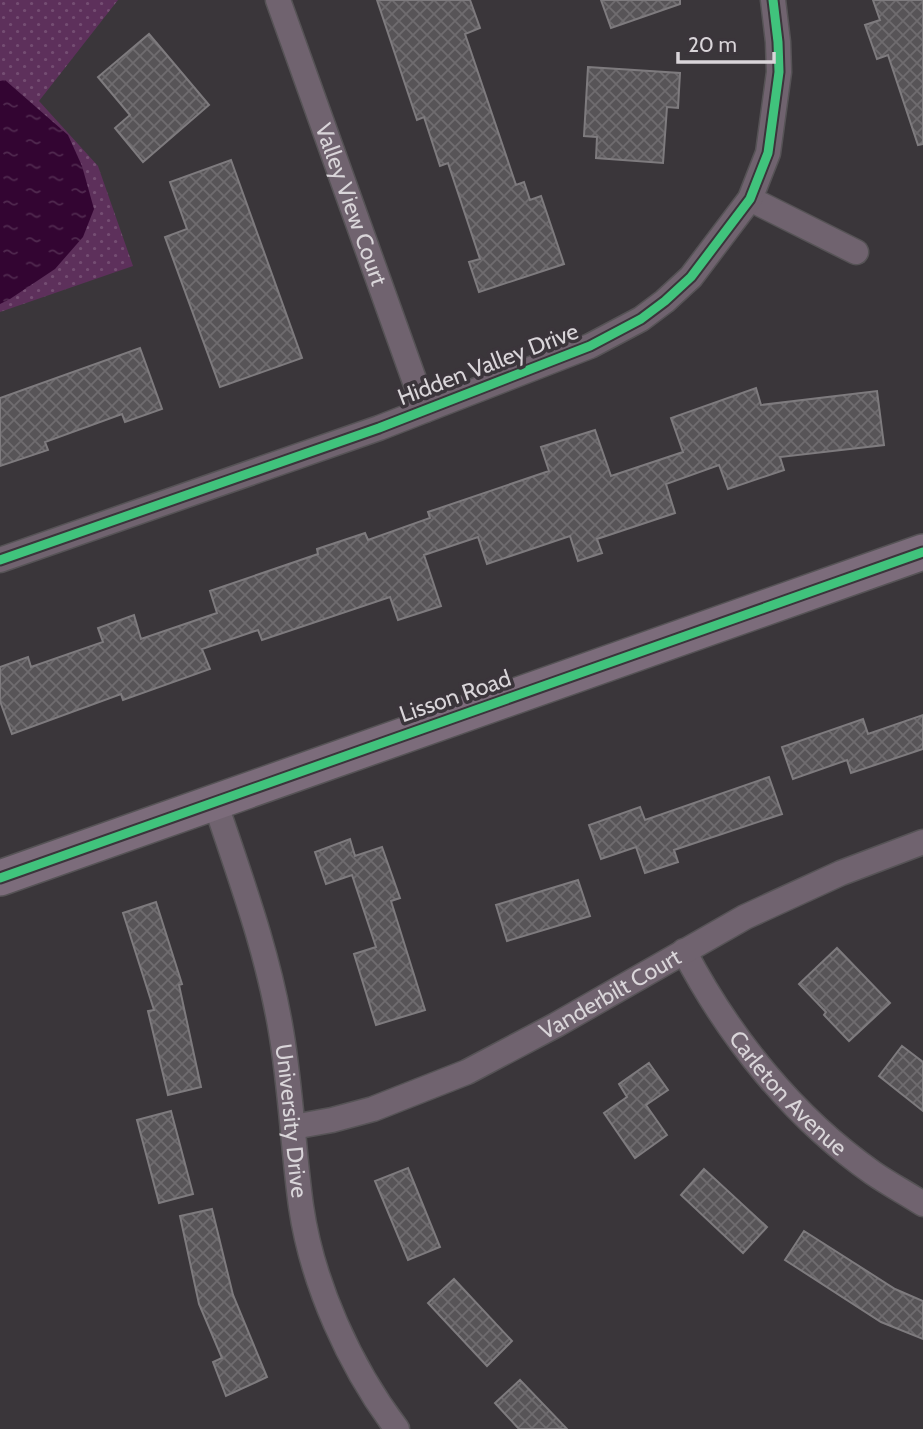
<svg xmlns="http://www.w3.org/2000/svg" width="923" height="1429" font-family="Cabin,sans-serif">
<defs>
<pattern id="grass-dots" width="8" height="8" patternUnits="userSpaceOnUse" patternTransform="scale(1.75)"><rect width="8" height="8" fill="#5d305b"/><path d="M2 2h.1M6 6h.1" fill="none" stroke="#744d72" stroke-width="1.8" stroke-linecap="round"/></pattern>
<pattern id="water-ripples" width="26" height="14" patternUnits="userSpaceOnUse" patternTransform="scale(1.75)"><rect width="26" height="14" fill="#330532"/><path d="M2 4q2-2 4 0t4 0M15 11q2-2 4 0t4 0" fill="none" stroke="#50294f"/></pattern>
<pattern id="building-cross-hatch" width="8" height="8" patternUnits="userSpaceOnUse" patternTransform="scale(1.75)"><rect width="8" height="8" fill="#575457"/><path d="M0 0l8 8M0 8l8-8" fill="none" stroke="#6f6c6f"/></pattern>
</defs>
<rect width="100%" height="100%" fill="#3a363a"/>
<path fill="url(#grass-dots)" d="M 0,0 L 118,0 L 39,101 L 98,166 L 133,266 L 0,312 Z"/>
<path fill="url(#water-ripples)" d="M 5,80 L 68,135 L 82,166 L 94,209 L 83,237 L 55,269 L 10,299 L 0,304 L 0,81 Z"/>
<path fill="url(#building-cross-hatch)" stroke="#7e7b7e" stroke-width="2" d="M 377,0 L 470,0 L 480,28 L 465,34 L 516,185 L 524,182 L 530,200 L 541,196 L 564,264 L 479,292 L 469,262 L 480,259 L 448,163 L 440,166 L 424,117 L 417,120 Z
M 601,0 L 680,0 L 680,4 L 611,28 Z
M 873,0 L 923,0 L 923,144 L 918,145 L 888,55 L 877,59 L 865,25 L 880,20 Z
M 149,34 L 209,105 L 143,162 L 115,128 L 130,115 L 98,77 Z
M 588,67 L 680,73 L 678,108 L 667,107 L 663,163 L 596,158 L 597,137 L 584,136 Z
M 231,160 L 302,358 L 220,387 L 165,237 L 187,229 L 170,182 Z
M 140,348 L 162,409 L 125,422 L 122,414 L 45,442 L 48,450 L 0,466 L 0,398 Z
M 756,388 L 761,405 L 877,391 L 884,445 L 780,457 L 784,470 L 728,489 L 719,465 L 666,484 L 675,513 L 597,539 L 602,553 L 578,561 L 570,536 L 487,564 L 478,537 L 424,555 L 441,606 L 398,620 L 390,597 L 262,640 L 258,630 L 202,649 L 210,669 L 123,700 L 121,694 L 12,734 L 0,701 L 0,667 L 28,657 L 31,667 L 103,642 L 98,628 L 134,615 L 141,639 L 217,613 L 210,591 L 318,554 L 317,549 L 365,533 L 368,540 L 430,518 L 428,512 L 549,471 L 541,447 L 595,430 L 611,476 L 683,452 L 671,418 Z
M 923,715 L 923,749 L 851,773 L 847,760 L 793,779 L 782,747 L 863,719 L 868,734 Z
M 769,777 L 782,814 L 674,850 L 678,862 L 645,873 L 636,847 L 601,859 L 589,825 L 640,807 L 645,820 Z
M 350,839 L 355,856 L 382,847 L 400,898 L 391,901 L 425,1010 L 376,1025 L 354,954 L 376,947 L 352,875 L 326,884 L 315,852 Z
M 578,880 L 590,916 L 507,941 L 496,905 Z
M 156,902 L 182,984 L 179,985 L 201,1087 L 168,1095 L 148,1011 L 154,1010 L 123,913 Z
M 837,948 L 890,1003 L 849,1041 L 824,1015 L 826,1012 L 799,984 Z
M 902,1046 L 923,1062 L 923,1111 L 879,1076 Z
M 649,1063 L 668,1090 L 646,1105 L 667,1135 L 635,1158 L 604,1113 L 627,1097 L 619,1084 Z
M 171,1111 L 193,1194 L 159,1203 L 137,1120 Z
M 408,1168 L 440,1247 L 408,1260 L 375,1181 Z
M 704,1169 L 767,1227 L 743,1253 L 681,1195 Z
M 212,1209 L 233,1295 L 267,1377 L 226,1396 L 213,1362 L 222,1358 L 199,1304 L 180,1216 Z
M 804,1231 L 895,1289 L 923,1301 L 923,1339 L 881,1322 L 785,1260 Z
M 454,1279 L 512,1341 L 487,1366 L 428,1303 Z
M 520,1380 L 567,1429 L 519,1429 L 495,1403 Z"/>
<g fill="none" stroke-linecap="round" stroke-linejoin="round">
<g stroke="#565356" stroke-width="27">
<g id="street">
<path id="s1" d="M 278,0 L 425,410"/>
<path d="M 750,199 L 856,252"/>
<path d="M 0,560 L 379,428 L 590,346 L 641,319 L 665,301 L 691,277 L 750,199 L 768,153 L 779,72 L 778,42 L 773,0"/>
<path id="s2" d="M 215,802 C 240,877 268,952 281,1031 C 291,1089 293,1148 301,1206 C 312,1283 350,1367 397,1429"/>
<path id="s3" d="M 684,951 C 729,1037 793,1117 873,1173 C 889,1184 906,1193 923,1204"/>
<path id="s4" d="M 293,1127 L 332,1120 L 373,1109 L 467,1072 L 556,1025 L 745,917 L 841,873 L 923,842"/>
</g>
</g>
<g stroke="#565356" stroke-width="38">
<path id="secondary" d="M 0,878 L 923,552"/>
</g>
<use href="#street" stroke="#70636f" stroke-width="24"/>
<use href="#secondary" stroke="#7c6c7b" stroke-width="35"/>
<g stroke="#3b353b" stroke-width="13">
<path id="cycleway" d="M 0,560 L 379,428 L 590,346 L 641,319 L 665,301 L 691,277 L 750,199 L 768,153 L 779,72 L 778,42 L 773,0
M 0,878 L 923,552"/>
</g>
<use href="#cycleway" stroke="#40c37c" stroke-width="9"/>
</g>
<g text-anchor="middle" dominant-baseline="central" stroke-width="7" stroke-linejoin="round" paint-order="stroke">
<g font-size="23" fill="#d9d5d9" stroke="#3b353b">
<text stroke="none"><textPath href="#s1" startOffset="217">Valley View Court</textPath></text>
<text transform="translate(488 364) rotate(-21)">Hidden Valley Drive</text>
<text transform="translate(455 696) rotate(-19)">Lisson Road</text>
<text stroke="none"><textPath href="#s4" startOffset="346">Vanderbilt Court</textPath></text>
<text stroke="none"><textPath href="#s3" startOffset="177">Carleton Avenue</textPath></text>
<text stroke="none"><textPath href="#s2" startOffset="329">University Drive</textPath></text>
</g>
</g>
<path d="M678 52v10h96v-10" fill="none" stroke="#d9d5d9" stroke-width="3.5"/>
<text x="688" y="52" font-size="21" fill="#d9d5d9" stroke="#3b353b" stroke-width="5" paint-order="stroke">20 m</text>
</svg>
